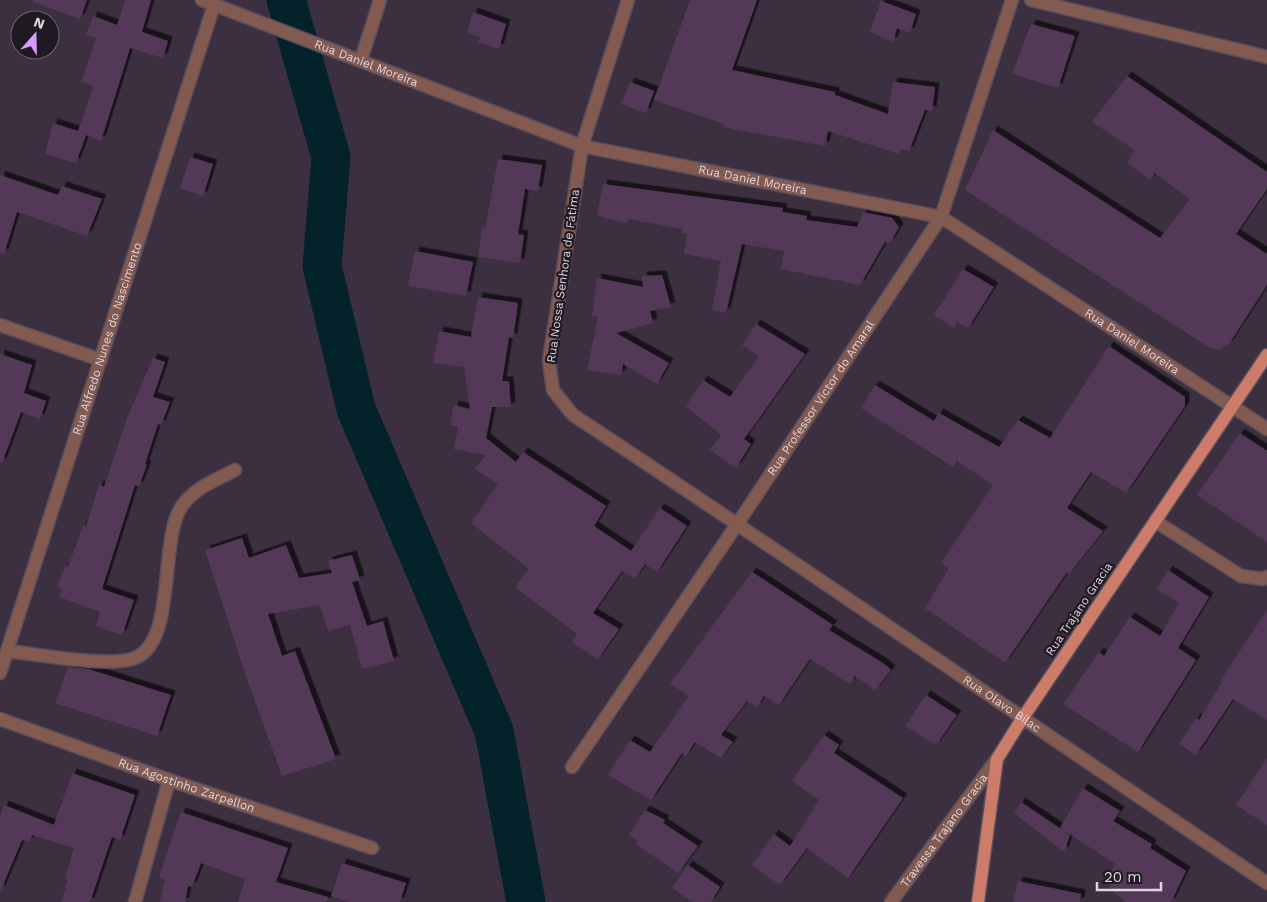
<svg xmlns="http://www.w3.org/2000/svg" width="1267" height="902" font-family="'Work Sans',sans-serif">
<defs>
<filter id="shadow"><feDropShadow dx="4.5" dy="-4.5" stdDeviation="0" flood-color="#0009"/></filter>
</defs>
<rect width="100%" height="100%" fill="#3c2f3f"/>
<g fill="none" stroke-linecap="round" stroke-linejoin="round">
<path stroke="#03222a" stroke-width="39" d="M 286,0 L 331,157 L 322,266 L 356,409 L 494,731 L 526,902"/>
</g>
<path fill="#533859" filter="url(#shadow)" d="M 34,0 L 87,0 L 80,19 L 33,2 Z
M 125,0 L 151,0 L 142,32 L 168,41 L 163,58 L 130,48 L 101,141 L 86,135 L 76,163 L 45,154 L 53,123 L 78,131 L 93,86 L 81,82 L 96,38 L 86,35 L 93,16 L 117,25 Z
M 690,0 L 757,0 L 732,70 L 835,92 L 835,95 L 888,114 L 893,82 L 935,87 L 932,111 L 925,110 L 909,151 L 901,149 L 899,154 L 828,131 L 825,146 L 723,127 L 724,124 L 654,100 Z
M 881,1 L 916,14 L 910,33 L 897,28 L 893,42 L 870,32 Z
M 473,12 L 506,24 L 499,49 L 478,42 L 480,37 L 467,33 Z
M 1031,24 L 1075,36 L 1058,88 L 1012,74 Z
M 1127,76 L 1267,172 L 1267,189 L 1236,234 L 1267,254 L 1267,285 L 1229,344 L 1220,350 L 1210,348 L 965,190 L 993,130 L 1160,238 L 1190,199 L 1155,173 L 1150,180 L 1127,163 L 1135,150 L 1092,122 Z
M 630,82 L 654,91 L 646,113 L 621,104 Z
M 190,157 L 213,164 L 203,196 L 180,188 Z
M 498,159 L 542,165 L 538,191 L 525,189 L 518,234 L 524,235 L 520,263 L 478,257 L 482,228 L 485,229 Z
M 0,175 L 58,195 L 62,186 L 102,199 L 87,236 L 17,212 L 4,254 L 0,253 Z
M 603,184 L 783,208 L 782,212 L 807,216 L 806,220 L 857,227 L 863,212 L 892,218 L 899,227 L 890,243 L 885,242 L 860,285 L 781,269 L 784,251 L 742,244 L 726,313 L 712,310 L 721,261 L 684,254 L 687,234 L 682,233 L 683,229 L 628,219 L 627,223 L 597,216 Z
M 415,251 L 473,262 L 466,296 L 408,286 Z
M 963,269 L 994,287 L 968,328 L 957,322 L 954,328 L 934,315 Z
M 662,275 L 671,307 L 650,311 L 653,323 L 616,333 L 669,363 L 657,384 L 623,364 L 621,375 L 587,370 L 598,317 L 592,316 L 597,278 L 643,287 L 642,276 Z
M 478,297 L 518,303 L 513,338 L 509,337 L 502,381 L 509,381 L 511,407 L 492,407 L 486,438 L 516,462 L 523,452 L 606,506 L 594,526 L 631,551 L 660,508 L 687,526 L 657,572 L 645,564 L 635,578 L 622,571 L 593,613 L 619,629 L 598,659 L 572,643 L 577,634 L 515,587 L 529,569 L 471,523 L 498,484 L 475,469 L 486,455 L 454,449 L 458,427 L 450,425 L 454,405 L 470,409 L 464,367 L 433,363 L 439,331 L 471,337 Z
M 756,324 L 805,354 L 744,439 L 751,444 L 736,468 L 710,450 L 721,435 L 686,406 L 703,380 L 730,397 L 759,356 L 742,345 Z
M 1109,346 L 1185,397 L 1185,406 L 1126,493 L 1091,472 L 1067,508 L 1103,531 L 1069,574 L 1067,572 L 1005,663 L 925,608 L 949,568 L 941,563 L 993,485 L 957,461 L 953,467 L 861,408 L 875,385 L 934,421 L 939,413 L 999,447 L 1018,420 L 1050,438 Z
M 0,354 L 32,365 L 24,393 L 46,401 L 40,419 L 21,412 L 2,463 L 0,462 Z
M 153,358 L 165,362 L 153,397 L 170,402 L 161,425 L 158,424 L 145,464 L 147,465 L 139,486 L 135,485 L 102,589 L 134,600 L 122,635 L 96,626 L 100,612 L 59,597 L 62,590 L 57,587 L 65,566 L 68,567 L 83,525 L 86,527 L 99,485 L 104,487 L 127,418 Z
M 1240,433 L 1267,451 L 1267,542 L 1197,495 Z
M 242,538 L 249,558 L 286,545 L 299,578 L 332,573 L 328,561 L 352,555 L 360,580 L 352,582 L 367,626 L 383,621 L 394,661 L 362,669 L 350,625 L 328,631 L 320,605 L 268,614 L 282,656 L 295,651 L 336,759 L 282,776 L 246,676 L 205,550 Z
M 1168,570 L 1209,597 L 1178,648 L 1196,660 L 1138,752 L 1063,704 L 1099,652 L 1104,656 L 1130,617 L 1160,636 L 1179,603 L 1157,589 Z
M 752,572 L 833,625 L 829,630 L 883,663 L 891,670 L 875,690 L 855,676 L 850,684 L 810,659 L 779,705 L 764,696 L 757,707 L 747,701 L 721,735 L 733,742 L 721,758 L 695,742 L 686,756 L 682,753 L 651,800 L 608,775 L 630,740 L 650,752 L 689,696 L 670,684 Z
M 1267,610 L 1267,720 L 1233,699 L 1196,755 L 1179,744 L 1196,718 L 1199,720 L 1222,682 L 1220,681 Z
M 68,667 L 88,669 L 171,695 L 157,736 L 55,703 Z
M 926,695 L 957,715 L 936,745 L 905,726 Z
M 824,735 L 839,745 L 834,753 L 903,798 L 848,878 L 807,848 L 780,885 L 752,865 L 774,834 L 790,846 L 819,800 L 792,781 Z
M 1267,758 L 1267,825 L 1236,805 Z
M 72,773 L 135,795 L 120,840 L 112,837 L 90,902 L 61,902 L 68,880 L 65,879 L 74,848 L 32,835 L 29,842 L 22,840 L 0,892 L 0,817 L 4,805 L 54,825 Z
M 1083,788 L 1120,811 L 1113,821 L 1152,844 L 1150,848 L 1186,871 L 1171,902 L 1126,902 L 1109,888 L 1114,863 L 1060,828 Z
M 1021,802 L 1070,835 L 1064,852 L 1014,813 Z
M 645,810 L 665,820 L 663,823 L 698,846 L 678,873 L 636,844 L 637,841 L 629,835 Z
M 181,812 L 288,848 L 276,882 L 328,897 L 327,902 L 238,902 L 245,879 L 201,863 L 192,887 L 188,886 L 185,902 L 160,902 L 165,879 L 159,877 Z
M 342,863 L 406,883 L 400,902 L 350,902 L 331,896 Z
M 688,865 L 720,887 L 711,902 L 693,902 L 672,888 Z
M 1018,881 L 1081,894 L 1080,902 L 1013,902 Z"/>
<g fill="none" stroke-linecap="round" stroke-linejoin="round">
<g stroke="#594d5c" stroke-width="15">
<g id="minor">
<path id="s1" d="M 202,0 L 582,146 L 941,217 L 1267,429"/>
<path id="s2" d="M 628,0 L 582,146 L 549,361 L 553,390 L 573,415 C 806,568 1035,728 1267,883"/>
<path d="M 1031,0 L 1267,57"/>
<path d="M 361,60 L 380,0"/>
<path d="M 0,325 L 101,360"/>
<path d="M 1155,521 L 1241,576 L 1263,579 L 1267,577"/>
<path d="M 7,651 C 38,654 104,667 132,659 C 178,646 158,540 182,506 C 194,488 216,480 235,470"/>
<path id="s3" d="M 0,673 L 214,5"/>
<path id="s4" d="M 0,719 L 169,780 L 372,848"/>
<path id="s5" d="M 572,767 L 738,523 L 941,217 L 1012,0"/>
<path d="M 135,902 L 169,780"/>
<path id="s6" d="M 891,902 L 997,759"/>
</g>
</g>
<g stroke="#594d5c" stroke-width="15">
<path id="major" d="M 978,902 L 997,759 L 1022,719 L 1267,355"/>
</g>
<use href="#minor" stroke="#825a50" stroke-width="12"/>
<use href="#major" stroke="#cd7c6a" stroke-width="12"/>
</g>
<g text-anchor="middle" dominant-baseline="central" stroke-width="4.5" stroke-linejoin="round" paint-order="stroke">
<g font-size="12" fill="#ded5df" stroke="#1f1921">
<text stroke="none"><textPath href="#s1" startOffset="176">Rua Daniel Moreira</textPath></text>
<text stroke="none"><textPath href="#s1" startOffset="581">Rua Daniel Moreira</textPath></text>
<text transform="translate(563 276) rotate(-82)">Rua Nossa Senhora de Fátima</text>
<text stroke="none"><textPath href="#s3" startOffset="351">Rua Alfredo Nunes do Nascimento</textPath></text>
<text stroke="none"><textPath href="#s1" startOffset="1001">Rua Daniel Moreira</textPath></text>
<text stroke="none"><textPath href="#s5" startOffset="445">Rua Professor Victor do Amaral</textPath></text>
<text transform="translate(1079 609) rotate(-56)">Rua Trajano Gracia</text>
<text stroke="none"><textPath href="#s2" startOffset="949">Rua Olavo Bilac</textPath></text>
<text stroke="none"><textPath href="#s4" startOffset="198">Rua Agostinho Zarpellon</textPath></text>
<text stroke="none"><textPath href="#s6" startOffset="89">Travessa Trajano Gracia</textPath></text>
</g>
</g>
<g transform="translate(35 35) rotate(20)"><circle r="24" fill="#1f1921" stroke="#6b646d"/>
<path d="M0-4L9 19L0 12L-9 19Z" fill="#d79bf9"/>
<text y="-8" font-size="14" font-weight="bold" text-anchor="middle" fill="#ded5df">N</text>
</g>
<path d="M1097 882v8h64v-8" fill="none" stroke="#ded5df" stroke-width="2.5"/>
<text x="1104" y="882" font-size="15" fill="#ded5df" stroke="#1f1921" stroke-width="4" paint-order="stroke">20 m</text>
</svg>
